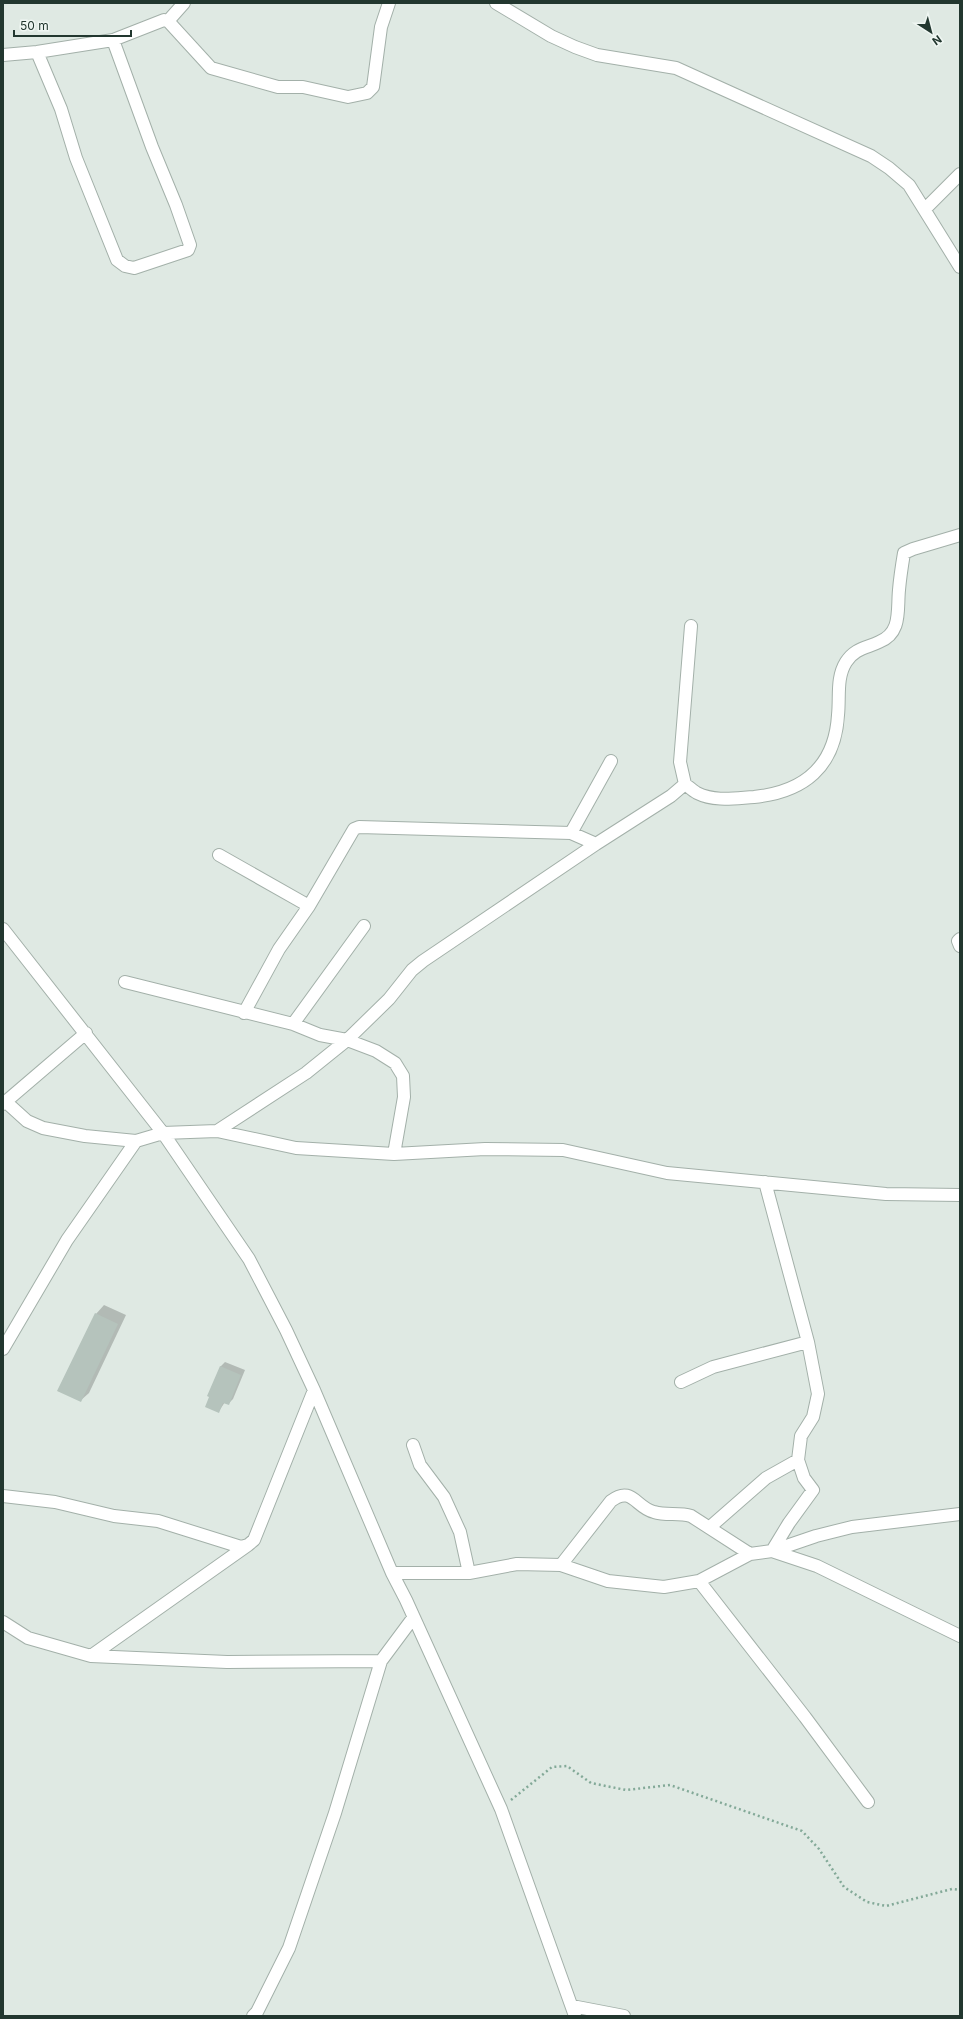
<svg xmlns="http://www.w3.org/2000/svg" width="963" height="2019" font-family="Inter,sans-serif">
<rect width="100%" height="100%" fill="#dfe9e3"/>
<path fill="#0003" d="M 104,1305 L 126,1315 L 89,1393 L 80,1401 L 96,1314 Z
M 225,1362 L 245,1370 L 233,1399 L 228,1404 L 225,1402 L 219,1411 L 220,1367 Z"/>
<path fill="#b5c3bc" d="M 95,1313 L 118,1324 L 81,1402 L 57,1391 Z
M 220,1366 L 241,1375 L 229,1405 L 223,1403 L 219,1413 L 205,1407 L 209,1397 L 207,1396 Z"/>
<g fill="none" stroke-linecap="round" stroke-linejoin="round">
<g stroke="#a3b0a9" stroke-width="14">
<path id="minor" d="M 496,3 L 551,36 L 575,47 L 597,55 L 676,68 L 871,156 L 889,168 L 909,185 L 960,267
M 168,21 L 184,3
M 37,52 L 61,109 L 76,158 L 117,260 L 125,266 L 134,268 L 188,250 L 190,245 L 176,205 L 152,147 L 113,40
M 3,55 L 37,52 L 113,40 L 164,20 L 168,21 L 211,68 L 278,87 L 303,87 L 348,97 L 367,93 L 373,87 L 381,27 L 389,3
M 925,209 L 960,174
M 685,784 C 689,787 693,791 697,793 C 715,802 736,798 754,797 C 804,792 835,767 838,715 C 840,697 836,678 846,662 C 855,648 867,648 879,642 C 902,633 897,610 899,590 C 900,578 902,565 904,553 L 913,549 L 960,535
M 571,833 L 611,761
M 219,855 L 309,906
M 3,929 L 163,1133 L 249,1259 L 286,1330 L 314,1390 L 392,1573 L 406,1600 L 501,1809 L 575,2016
M 960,939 L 958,941 L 960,946
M 125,982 L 293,1024 L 320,1035 L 347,1040 L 376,1051 L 395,1063 L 403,1076 L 404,1097 L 394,1154
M 244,1013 L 279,949 L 309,906 L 354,829 L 359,827 L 571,833 L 596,844
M 293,1024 L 364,926
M 6,1102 L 27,1121 L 43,1128 L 85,1136 L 136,1141 L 163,1133 L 217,1131 L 296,1148 L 394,1154 L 485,1149 L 563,1150 L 667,1173 L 886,1194 L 960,1195
M 3,1104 L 86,1033
M 217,1131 L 306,1073 L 347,1040 L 389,999 L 412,970 L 423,961 L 596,844 L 671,796 L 685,784 L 680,762 L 691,626
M 765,1182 L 808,1342 L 818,1394 L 813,1417 L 801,1436 L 798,1460 L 804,1478 L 813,1490 L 789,1523 L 772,1551 L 817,1566 L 960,1636
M 3,1349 L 67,1240 L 136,1141
M 681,1382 L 713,1367 L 808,1342
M 413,1445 L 420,1465 L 444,1497 L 460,1532 L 469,1573
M 3,1496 L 55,1502 L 114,1516 L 158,1521 L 241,1547 L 248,1545 L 254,1540 L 314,1390
M 710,1527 L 766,1478 L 798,1460
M 561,1565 L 611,1501 C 632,1485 636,1508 654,1512 C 666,1516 679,1512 691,1516 L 750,1554
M 392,1573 L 469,1573 L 517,1564 L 561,1565 L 608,1581 L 664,1587 L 699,1581 L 750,1554 L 772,1551 L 816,1536 L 852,1527 L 960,1514
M 699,1581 L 805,1717 L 868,1802
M 3,1622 L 28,1638 L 91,1656 L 248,1545
M 91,1656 L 227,1662 L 381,1661
M 572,2006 L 624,2016
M 253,2016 L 257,2012 L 289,1948 L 335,1813 L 381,1661 L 413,1618"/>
</g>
<path stroke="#83a998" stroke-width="2.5" stroke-dasharray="2 3" stroke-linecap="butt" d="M 511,1800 L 552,1767 L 567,1766 L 591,1783 L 626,1790 L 670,1785 L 802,1831 L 819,1849 L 844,1887 L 867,1902 L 886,1906 L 952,1889 L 960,1890"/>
<use href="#minor" stroke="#fff" stroke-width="12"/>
</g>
<rect width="963" height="2019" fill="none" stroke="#22372f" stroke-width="8"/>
<g transform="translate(931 32) rotate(144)" stroke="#eff6f2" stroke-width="3" paint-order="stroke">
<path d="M0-3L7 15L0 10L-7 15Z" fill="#22372f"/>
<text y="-6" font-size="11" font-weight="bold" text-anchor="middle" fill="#22372f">N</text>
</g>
<path d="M14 30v6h117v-6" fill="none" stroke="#22372f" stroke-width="2"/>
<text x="20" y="30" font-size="12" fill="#22372f" stroke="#eff6f2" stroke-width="3" paint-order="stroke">50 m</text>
</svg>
